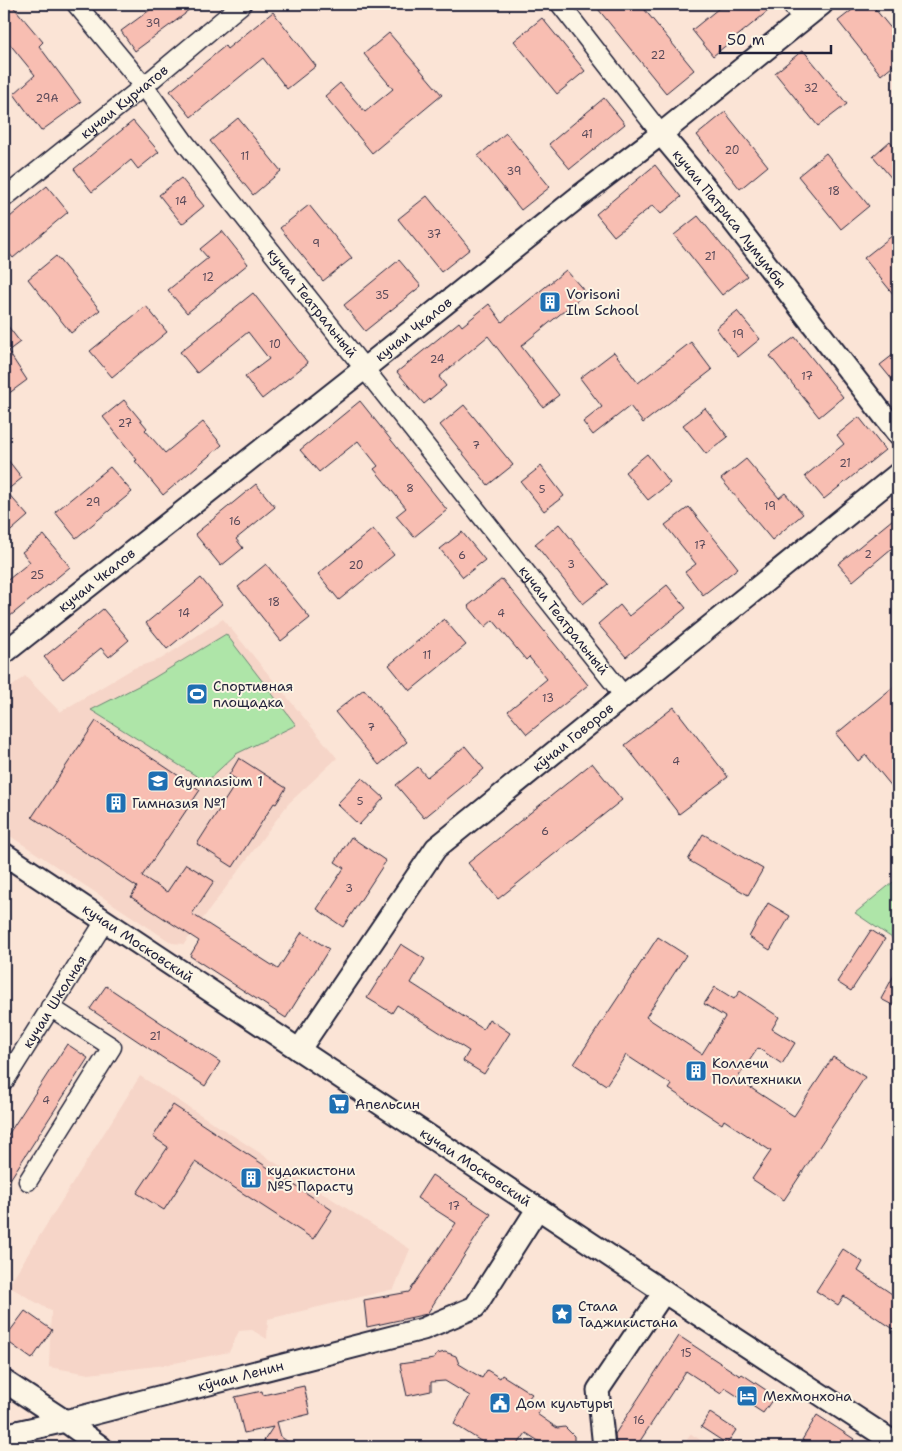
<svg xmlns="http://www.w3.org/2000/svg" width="902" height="1451" font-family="'Shantell Sans',sans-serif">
<rect width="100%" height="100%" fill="#fbe4d6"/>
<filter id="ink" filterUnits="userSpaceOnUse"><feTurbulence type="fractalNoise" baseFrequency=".02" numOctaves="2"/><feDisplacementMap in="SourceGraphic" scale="10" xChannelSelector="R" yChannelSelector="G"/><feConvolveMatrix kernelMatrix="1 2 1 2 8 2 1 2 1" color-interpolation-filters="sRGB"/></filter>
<g filter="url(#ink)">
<path fill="#f6d5c8" d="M 223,619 L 337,758 L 288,804 L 184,944 L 172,943 L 4,832 L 4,693 L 25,676 L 60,712 L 134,668 L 161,659 Z
M 140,1076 L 410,1249 L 394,1289 L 268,1319 L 267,1339 L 252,1330 L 239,1331 L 229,1352 L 165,1365 L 89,1374 L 49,1367 L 51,1311 L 8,1286 Z
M 691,1434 L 712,1447 L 682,1447 Z"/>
<path fill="#aee5a8" stroke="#688472" d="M 226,634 L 296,725 L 236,754 L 206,782 L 91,710 L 152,679 Z
M 898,878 L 898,942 L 855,913 Z"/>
<path fill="#f8beb2" stroke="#22223b" d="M 4,4 L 11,4 L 43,42 L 39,46 L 81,102 L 41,131 L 14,94 L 35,75 L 4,37 Z
M 158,4 L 196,4 L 185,13 L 185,14 L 135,51 L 121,31 Z
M 594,4 L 640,4 L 694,70 L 666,93 Z
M 724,4 L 762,4 L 768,11 L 713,56 L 692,30 Z
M 860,4 L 871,4 L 898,37 L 898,61 L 881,75 L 838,21 Z
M 273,12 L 316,66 L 287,89 L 263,58 L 191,117 L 170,91 L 225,46 L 227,49 Z
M 542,18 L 585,71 L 557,94 L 514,41 Z
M 389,33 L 442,95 L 372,153 L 325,96 L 340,83 L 365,112 L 393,89 L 364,54 Z
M 803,50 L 847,104 L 818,126 L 775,73 Z
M 604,98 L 625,124 L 570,169 L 549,144 Z
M 725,112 L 768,166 L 740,189 L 697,135 Z
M 238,118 L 281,171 L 253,195 L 210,141 Z
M 133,121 L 159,152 L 138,169 L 131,160 L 92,192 L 74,169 Z
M 506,133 L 550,187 L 521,210 L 478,156 Z
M 890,141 L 898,151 L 898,186 L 873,156 Z
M 826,153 L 869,206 L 841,229 L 798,176 Z
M 655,165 L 681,197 L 661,214 L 653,205 L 614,236 L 596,214 Z
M 181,178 L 204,206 L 182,224 L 159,195 Z
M 47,186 L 68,212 L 13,258 L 4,247 L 4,222 Z
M 427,196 L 470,249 L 441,272 L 398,219 Z
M 309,205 L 352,258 L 323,281 L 280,228 Z
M 698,216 L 747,276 L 722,295 L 674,235 Z
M 222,231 L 248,264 L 187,313 L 168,290 L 208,258 L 200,249 Z
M 893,235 L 898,241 L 898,300 L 864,258 Z
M 56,256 L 100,310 L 71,333 L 28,279 Z
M 399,260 L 421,286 L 365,331 L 344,305 Z
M 566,270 L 586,293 L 521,346 L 559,395 L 543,407 L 488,336 L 439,377 L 446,386 L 424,404 L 397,372 L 459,322 L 462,326 L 489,304 L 502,322 Z
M 253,293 L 308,363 L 262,399 L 245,377 L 269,359 L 248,332 L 197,373 L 180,352 Z
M 146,306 L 167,332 L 112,377 L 90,351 Z
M 737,311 L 760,339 L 738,357 L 716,328 Z
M 4,321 L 20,342 L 8,351 L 27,380 L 4,397 Z
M 795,337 L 843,397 L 819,417 L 770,356 Z
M 691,342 L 712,370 L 643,423 L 630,406 L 593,435 L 583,422 L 602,407 L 580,378 L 614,352 L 638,383 Z
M 898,351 L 898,387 L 880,365 Z
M 124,400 L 147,428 L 145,430 L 165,453 L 203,422 L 222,445 L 163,495 L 135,461 L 137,460 L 103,417 Z
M 360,401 L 447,510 L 414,537 L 396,516 L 406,508 L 374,469 L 378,466 L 358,441 L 319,472 L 300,450 Z
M 464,405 L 513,465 L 488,485 L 440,425 Z
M 705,408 L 728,437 L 706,454 L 683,425 Z
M 859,417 L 885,450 L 824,499 L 805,476 L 844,444 L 837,435 Z
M 647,454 L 670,483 L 648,500 L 625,472 Z
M 4,455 L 22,478 L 6,491 L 28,516 L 4,537 Z
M 746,459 L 779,498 L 785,493 L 803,514 L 772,540 L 721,479 Z
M 541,466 L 564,496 L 544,511 L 521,482 Z
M 110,467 L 132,492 L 76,538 L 55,512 Z
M 256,484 L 275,507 L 236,539 L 243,548 L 221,566 L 195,534 Z
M 689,507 L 738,568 L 703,595 L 685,572 L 696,564 L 665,525 Z
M 898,515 L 898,543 L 853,581 L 838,564 Z
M 559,524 L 608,584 L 583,604 L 535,544 Z
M 373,529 L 394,555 L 339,600 L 318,574 Z
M 462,532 L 485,560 L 463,577 L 440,549 Z
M 44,535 L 70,567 L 9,617 L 4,610 L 4,583 L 30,562 L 22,552 Z
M 266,564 L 310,618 L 281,641 L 238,587 Z
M 201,578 L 222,604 L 167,649 L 146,623 Z
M 502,579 L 588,685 L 527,734 L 508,711 L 547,679 L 529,657 L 526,660 L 493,620 L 485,627 L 468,606 Z
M 667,585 L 686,608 L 626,657 L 598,624 L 620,605 L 629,616 Z
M 103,609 L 129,640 L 109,657 L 101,648 L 63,679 L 44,657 Z
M 444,619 L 466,645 L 410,691 L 389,665 Z
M 898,683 L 898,794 L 866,755 L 858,761 L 836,734 Z
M 364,689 L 407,742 L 379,765 L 335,712 Z
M 674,707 L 728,777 L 679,814 L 625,745 Z
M 96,721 L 200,790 L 142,876 L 167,892 L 186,864 L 214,881 L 192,914 L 278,969 L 302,932 L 329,949 L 286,1018 L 190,956 L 199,941 L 131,897 L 137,887 L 32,817 Z
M 465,746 L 484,769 L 424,818 L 396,785 L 418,767 L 427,777 Z
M 239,758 L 286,788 L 276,804 L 274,803 L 233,867 L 197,844 L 238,780 L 229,775 Z
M 592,763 L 622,800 L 498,899 L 468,863 Z
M 362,778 L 384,798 L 359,825 L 337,804 Z
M 703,834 L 763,869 L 748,895 L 688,860 Z
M 351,837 L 386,861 L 343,927 L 317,909 L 344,868 L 335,862 Z
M 768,903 L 790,916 L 770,950 L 749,937 Z
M 871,930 L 885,939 L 851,991 L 837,982 Z
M 658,937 L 686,955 L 646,1017 L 702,1054 L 725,1017 L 704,1004 L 715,987 L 734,999 L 740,991 L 779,1017 L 772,1029 L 795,1043 L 782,1064 L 758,1048 L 737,1079 L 794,1116 L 833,1057 L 865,1077 L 784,1200 L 752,1179 L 771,1151 L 724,1120 L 722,1124 L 669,1089 L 672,1085 L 626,1055 L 606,1085 L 574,1064 Z
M 401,944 L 425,959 L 411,983 L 483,1029 L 489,1019 L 510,1033 L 484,1074 L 463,1061 L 469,1051 L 397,1005 L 392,1013 L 367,998 Z
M 898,968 L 898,1008 L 881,999 Z
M 106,986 L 220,1062 L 205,1086 L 90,1009 Z
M 67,1044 L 88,1058 L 4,1189 L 4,1141 Z
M 173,1105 L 332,1210 L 313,1239 L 195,1162 L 164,1210 L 137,1193 L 168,1147 L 153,1137 Z
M 432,1175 L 491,1214 L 427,1314 L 367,1327 L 364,1300 L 409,1292 L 456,1223 L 417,1198 Z
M 843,1249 L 863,1262 L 858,1271 L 898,1298 L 898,1332 L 844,1296 L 838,1305 L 816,1291 Z
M 25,1311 L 52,1330 L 32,1359 L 4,1339 Z
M 679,1336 L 740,1376 L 742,1374 L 775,1396 L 763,1413 L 725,1388 L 721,1394 L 686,1371 L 640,1441 L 641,1447 L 616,1447 L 615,1434 Z
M 445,1352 L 456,1356 L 459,1364 L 482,1378 L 487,1370 L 500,1378 L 502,1375 L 532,1394 L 528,1399 L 541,1407 L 537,1414 L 557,1428 L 565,1427 L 574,1436 L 574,1447 L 548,1447 L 526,1433 L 516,1447 L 490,1447 L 454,1424 L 470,1396 L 445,1381 L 431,1382 L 431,1391 L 407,1396 L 400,1364 L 434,1359 L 437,1354 Z
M 304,1386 L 310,1414 L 277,1422 L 281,1437 L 296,1447 L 260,1447 L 273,1427 L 244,1433 L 235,1397 L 262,1391 L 263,1395 Z
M 710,1413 L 736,1430 L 727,1444 L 701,1427 Z
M 817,1415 L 854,1439 L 849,1447 L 813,1447 L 802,1440 Z"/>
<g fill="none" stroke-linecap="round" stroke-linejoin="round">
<g stroke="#22223b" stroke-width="21">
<g id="minor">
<path id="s1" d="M 76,4 L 144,86 L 183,140 L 624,696"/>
<path d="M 560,4 L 661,134"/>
<path d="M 791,4 L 802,19"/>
<path id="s2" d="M 4,198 L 144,86 L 242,4"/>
<path id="s3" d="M 4,1082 L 105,921"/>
<path d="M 28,1181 L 112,1047 L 50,1007"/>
</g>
</g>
<g stroke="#22223b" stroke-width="25">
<g id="tertiary">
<path id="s4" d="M 661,134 L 726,212 L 898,434"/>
<path id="s5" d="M 4,653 L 365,368 L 577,198 L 661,134 L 822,4"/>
<path id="s6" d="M 4,854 L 664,1292 L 898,1445"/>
<path id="s7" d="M 299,1050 L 436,848 L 898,474"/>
<path d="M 4,1381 L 65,1421 L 101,1447"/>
<path id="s8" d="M 4,1435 L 65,1421 L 423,1329 L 475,1307 L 538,1208"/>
<path d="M 604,1447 L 598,1390 L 664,1292"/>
</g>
</g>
<use href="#minor" stroke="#fcf5e5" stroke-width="18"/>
<use href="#tertiary" stroke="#fcf5e5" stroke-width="21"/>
</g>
</g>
<defs>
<g id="building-square" transform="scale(1.125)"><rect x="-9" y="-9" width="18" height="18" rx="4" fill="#1f6fb2" stroke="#fcf5e5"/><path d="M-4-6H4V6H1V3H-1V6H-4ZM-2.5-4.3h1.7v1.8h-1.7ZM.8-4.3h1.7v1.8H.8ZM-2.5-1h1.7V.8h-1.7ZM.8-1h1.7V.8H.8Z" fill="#fff"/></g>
<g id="stadium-square" transform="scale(1.125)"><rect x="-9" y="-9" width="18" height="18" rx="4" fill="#1f6fb2" stroke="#fcf5e5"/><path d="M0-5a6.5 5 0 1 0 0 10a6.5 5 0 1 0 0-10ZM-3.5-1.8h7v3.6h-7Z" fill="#fff"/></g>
<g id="school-square" transform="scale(1.125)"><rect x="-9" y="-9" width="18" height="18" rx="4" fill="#1f6fb2" stroke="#fcf5e5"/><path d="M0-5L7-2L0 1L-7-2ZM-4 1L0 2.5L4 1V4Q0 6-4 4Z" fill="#fff"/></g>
<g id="supermarket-square" transform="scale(1.125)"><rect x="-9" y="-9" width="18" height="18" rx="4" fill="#1f6fb2" stroke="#fcf5e5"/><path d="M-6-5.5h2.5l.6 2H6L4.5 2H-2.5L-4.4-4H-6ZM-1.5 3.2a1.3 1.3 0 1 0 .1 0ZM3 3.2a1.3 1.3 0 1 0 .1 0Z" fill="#fff"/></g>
<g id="sight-square" transform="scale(1.125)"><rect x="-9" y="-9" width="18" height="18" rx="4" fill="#1f6fb2" stroke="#fcf5e5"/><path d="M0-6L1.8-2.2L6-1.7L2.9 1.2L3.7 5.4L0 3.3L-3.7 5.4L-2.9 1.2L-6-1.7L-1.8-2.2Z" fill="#fff"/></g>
<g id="hotel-square" transform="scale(1.125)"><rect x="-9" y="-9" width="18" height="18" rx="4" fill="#1f6fb2" stroke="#fcf5e5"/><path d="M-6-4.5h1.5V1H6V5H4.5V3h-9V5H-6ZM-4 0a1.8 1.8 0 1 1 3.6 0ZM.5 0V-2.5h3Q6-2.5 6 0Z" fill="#fff"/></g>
<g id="civic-square" transform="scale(1.125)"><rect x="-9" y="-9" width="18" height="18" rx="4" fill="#1f6fb2" stroke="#fcf5e5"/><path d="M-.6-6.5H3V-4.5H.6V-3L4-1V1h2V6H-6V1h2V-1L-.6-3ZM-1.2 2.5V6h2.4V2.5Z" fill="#fff"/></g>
</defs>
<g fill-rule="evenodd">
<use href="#building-square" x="550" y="302"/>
<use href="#stadium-square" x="197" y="694"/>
<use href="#school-square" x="158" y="781"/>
<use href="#building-square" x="116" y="803"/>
<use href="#building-square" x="696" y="1071"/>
<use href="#supermarket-square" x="339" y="1104"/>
<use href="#building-square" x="251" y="1178"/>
<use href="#sight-square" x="562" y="1314"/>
<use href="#hotel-square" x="747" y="1396"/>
<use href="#civic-square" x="500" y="1403"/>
</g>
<g text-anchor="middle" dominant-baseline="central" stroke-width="4" stroke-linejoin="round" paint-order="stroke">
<g font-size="11" fill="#584959">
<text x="153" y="23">39</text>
<text x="658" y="55">22</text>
<text x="811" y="88">32</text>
<text x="47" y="98">29А</text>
<text x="587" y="134">41</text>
<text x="732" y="150">20</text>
<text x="245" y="156">11</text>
<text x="514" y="171">39</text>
<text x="834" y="191">18</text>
<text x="181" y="201">14</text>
<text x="434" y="234">37</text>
<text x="316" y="243">9</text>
<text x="710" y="256">21</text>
<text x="208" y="277">12</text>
<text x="382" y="295">35</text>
<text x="738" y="334">19</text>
<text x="275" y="344">10</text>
<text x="437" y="359">24</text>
<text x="807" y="376">17</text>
<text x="125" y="423">27</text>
<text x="476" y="445">7</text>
<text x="845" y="463">21</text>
<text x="410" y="488">8</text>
<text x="542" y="489">5</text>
<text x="93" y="502">29</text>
<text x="770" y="506">19</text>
<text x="235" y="521">16</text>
<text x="700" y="545">17</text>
<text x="868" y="554">2</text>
<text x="462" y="555">6</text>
<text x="571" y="564">3</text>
<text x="356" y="565">20</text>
<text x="37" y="575">25</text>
<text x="274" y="602">18</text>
<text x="184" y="613">14</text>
<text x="501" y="613">4</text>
<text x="427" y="655">11</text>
<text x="548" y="698">13</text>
<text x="371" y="727">7</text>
<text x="676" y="761">4</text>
<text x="360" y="801">5</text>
<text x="545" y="831">6</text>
<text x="349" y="888">3</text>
<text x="155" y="1036">21</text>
<text x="46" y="1100">4</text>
<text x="454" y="1206">17</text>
<text x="686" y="1353">15</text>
<text x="639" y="1420">16</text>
</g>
<g font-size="14" fill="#22223b" stroke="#fcf5e5">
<text stroke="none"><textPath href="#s2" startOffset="154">кучаи Курчатов</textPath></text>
<text stroke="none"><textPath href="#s4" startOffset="109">кучаи Патриса Лумумбы</textPath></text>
<text stroke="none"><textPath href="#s1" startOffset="381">кучаи Театральный</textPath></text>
<text stroke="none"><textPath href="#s5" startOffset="522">кучаи Чкалов</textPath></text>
<text stroke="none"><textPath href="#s5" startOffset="118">кучаи Чкалов</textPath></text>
<text stroke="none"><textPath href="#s1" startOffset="786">кучаи Театральный</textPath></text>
<text stroke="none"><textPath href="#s7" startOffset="420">кӯчаи Говоров</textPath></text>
<text stroke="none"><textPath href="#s6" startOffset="161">кучаи Московский</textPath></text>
<text stroke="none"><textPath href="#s3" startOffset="95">кучаи Школная</textPath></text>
<text stroke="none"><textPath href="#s6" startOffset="566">кучаи Московский</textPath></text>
<text stroke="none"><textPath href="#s8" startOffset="244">кӯчаи Ленин</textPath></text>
</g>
<g font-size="14" fill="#22223b" stroke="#fcf5e5" text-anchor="start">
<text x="566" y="294">Vorisoni<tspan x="566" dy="16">Ilm School</tspan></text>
<text x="213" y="686">Спортивная<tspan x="213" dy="16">площадка</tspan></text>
<text x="174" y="781">Gymnasium 1</text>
<text x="132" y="803">Гимназия №1</text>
<text x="712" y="1063">Коллечи<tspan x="712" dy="16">Политехники</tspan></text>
<text x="355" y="1104">Апельсин</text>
<text x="267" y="1170">кудакистони<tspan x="267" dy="16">№5 Парасту</tspan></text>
<text x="578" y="1306">Стала<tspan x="578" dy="16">Таджикистана</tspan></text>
<text x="763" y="1396">Мехмонхона</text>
<text x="516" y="1403">Дом культуры</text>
</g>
</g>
<rect width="902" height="1451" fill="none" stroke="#fcf5e5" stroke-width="20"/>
<rect x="10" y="10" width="882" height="1431" fill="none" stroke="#22223b" stroke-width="2" filter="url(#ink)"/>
<path d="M720 45v8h111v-8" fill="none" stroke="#22223b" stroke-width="2.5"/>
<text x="727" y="45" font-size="15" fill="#22223b" stroke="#fcf5e5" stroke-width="4" paint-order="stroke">50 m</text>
</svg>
